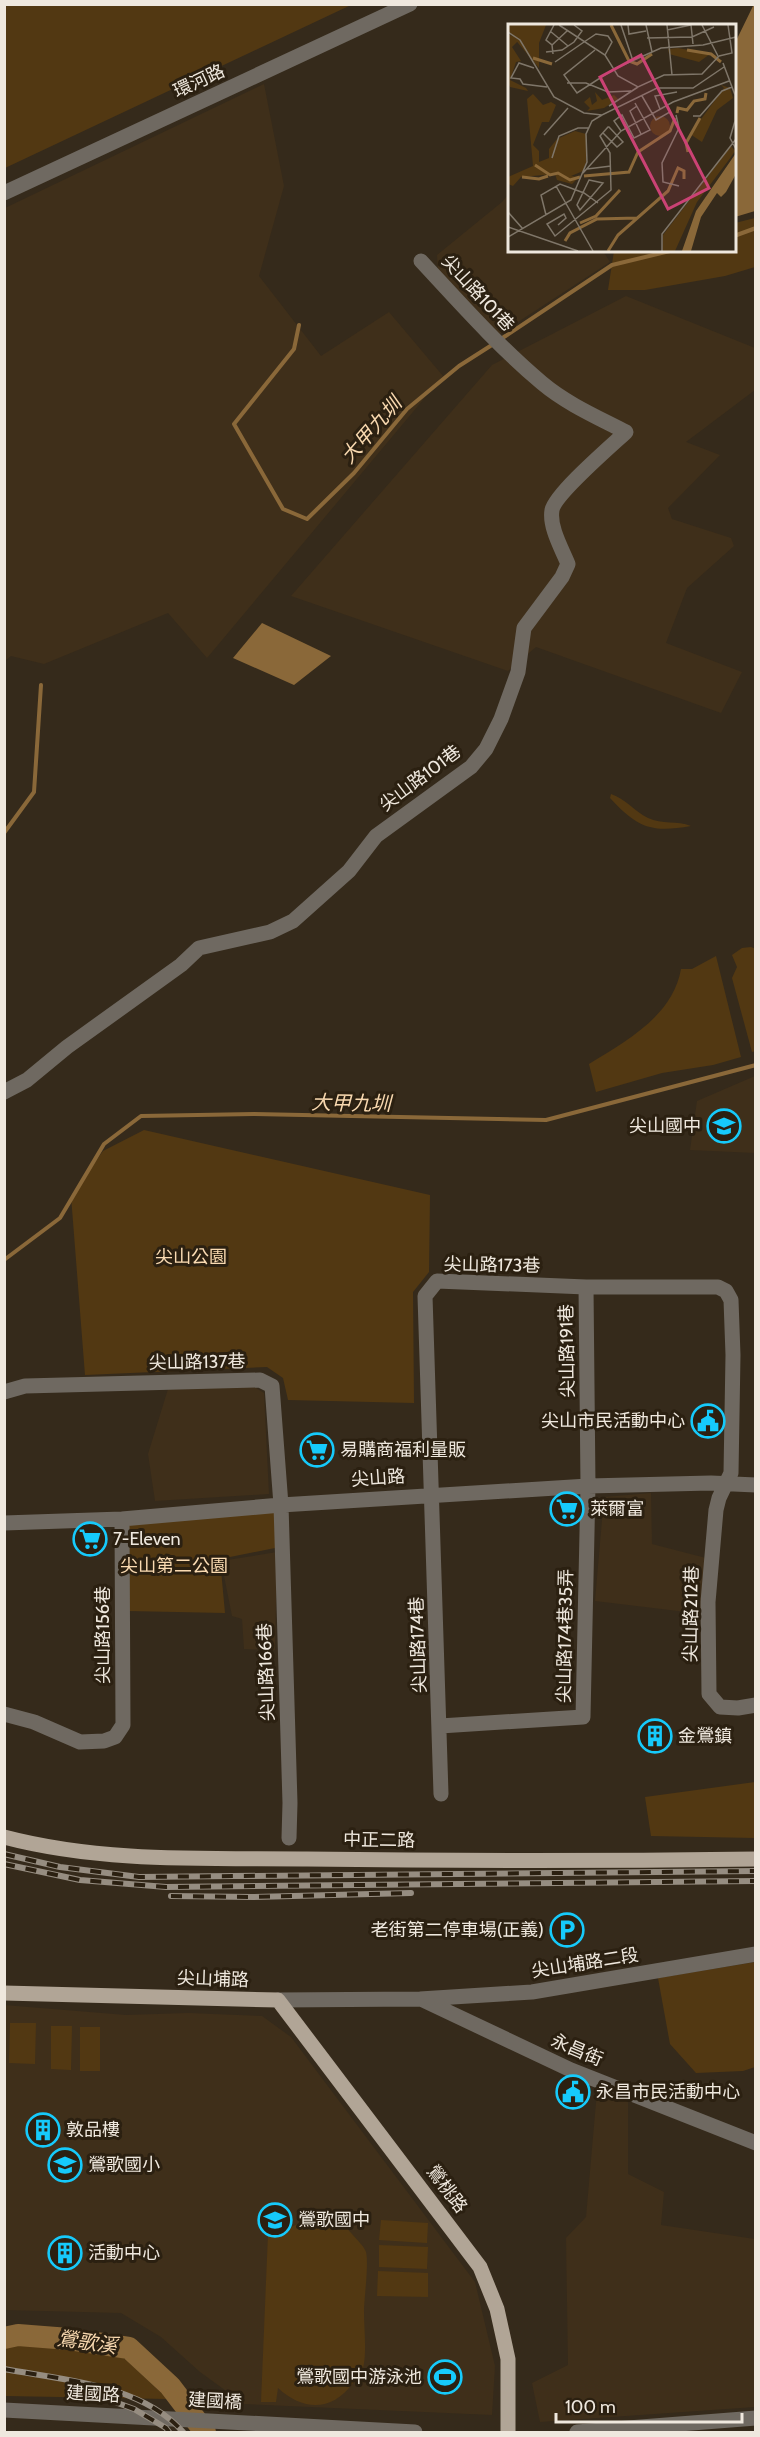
<svg xmlns="http://www.w3.org/2000/svg" width="760" height="2437" font-family="Cabin,'Noto Sans TC',sans-serif">
<rect width="100%" height="100%" fill="#352a1b"/>
<path fill="#3f2f1a" d="M 264,84 L 284,186 L 259,276 L 321,356 L 389,312 L 443,376 L 207,658 L 168,613 L 44,664 L 11,656 L 5,661 L 5,208 Z
M 509,194 L 510,250 L 603,251 L 610,262 L 498,335 L 438,270 L 437,255 L 502,202 Z
M 626,296 L 755,348 L 755,390 L 686,442 L 720,455 L 668,508 L 672,519 L 731,538 L 734,546 L 687,588 L 666,643 L 742,672 L 721,713 L 536,647 L 508,671 L 291,596 L 492,365 Z
M 755,1076 L 755,1153 L 690,1150 L 697,1101 Z
M 251,1385 L 264,1393 L 269,1494 L 155,1501 L 148,1454 L 168,1389 Z
M 651,1493 L 652,1544 L 706,1558 L 703,1614 L 595,1601 L 604,1497 Z
M 277,1552 L 275,1650 L 244,1649 L 242,1619 L 232,1616 L 221,1561 Z
M 4,2005 L 126,2015 L 189,2013 L 262,2016 L 291,2037 L 475,2282 L 495,2366 L 492,2415 L 244,2404 L 200,2372 L 161,2337 L 121,2313 L 5,2310 Z
M 597,2091 L 628,2102 L 628,2174 L 664,2192 L 661,2225 L 755,2239 L 755,2407 L 540,2422 L 532,2383 L 568,2365 L 566,2238 L 586,2217 Z"/>
<path fill="#523812" d="M 5,4 L 351,4 L 351,5 L 5,168 Z
M 755,218 L 755,267 L 725,276 L 645,290 L 608,290 L 614,251 L 734,250 L 735,223 Z
M 611,794 C 626,799 634,811 648,818 C 662,825 677,820 691,826 C 651,833 638,828 610,798 Z
M 751,947 L 756,949 L 756,1051 L 752,1052 L 732,978 L 737,967 L 732,955 L 742,948 Z
M 716,956 L 741,1057 L 713,1065 L 662,1073 L 596,1092 L 589,1064 C 626,1041 673,1016 681,969 L 692,969 Z
M 144,1130 L 430,1195 L 429,1272 L 413,1292 L 414,1403 L 288,1400 L 283,1378 L 267,1367 L 85,1375 L 71,1196 L 103,1151 Z
M 275,1512 L 275,1548 L 220,1559 L 225,1613 L 128,1611 L 126,1523 Z
M 755,1782 L 755,1838 L 651,1836 L 645,1797 Z
M 755,1962 L 755,2067 L 743,2071 L 696,2073 L 670,2044 L 658,1978 Z
M 10,2023 L 36,2023 L 35,2064 L 9,2063 Z
M 51,2026 L 72,2026 L 71,2070 L 51,2069 Z
M 80,2027 L 100,2027 L 100,2071 L 80,2071 Z
M 269,2210 L 284,2211 L 283,2232 C 308,2217 330,2208 352,2234 C 356,2239 364,2246 366,2252 C 369,2264 364,2299 364,2312 C 364,2328 367,2353 363,2368 C 361,2373 356,2379 353,2383 C 332,2412 303,2411 278,2388 L 276,2402 L 261,2402 Z
M 381,2220 L 428,2223 L 427,2243 L 379,2240 Z
M 379,2245 L 428,2247 L 427,2269 L 379,2267 Z
M 378,2271 L 428,2273 L 428,2297 L 377,2296 Z
M 25,2340 L 123,2357 L 168,2399 L 5,2396 L 5,2347 Z"/>
<path fill="#8a6839" d="M 754,4 L 756,5 L 755,211 L 735,217 L 735,43 Z
M 262,623 L 331,656 L 294,685 L 233,658 Z"/>
<g fill="none" stroke-linecap="round" stroke-linejoin="round">
<path stroke="#8a6839" stroke-width="4" d="M 734,236 L 756,228
M 299,325 L 294,349 L 234,424 L 283,509 L 307,519 L 354,473 L 407,409 L 459,366 L 495,343
M 501,339 L 612,265 L 674,250
M 4,833 L 34,792 L 41,685
M 4,1260 L 60,1218 L 104,1144 L 141,1116 L 254,1114 L 546,1120 L 756,1065"/>
<path stroke="#8a6839" stroke-width="22" d="M 4,2338 L 18,2335 L 69,2339 L 129,2348 L 170,2386 L 205,2432"/>
<path stroke="#6f6961" stroke-width="15" d="M 4,193 L 410,4
M 4,1092 L 27,1080 L 67,1047 L 181,965 L 199,948 L 270,932 L 293,921 L 349,871 L 376,836 L 471,767 L 486,749 L 501,719 L 518,672 L 524,628 L 562,577 L 568,564 C 562,549 549,527 552,510 C 555,494 611,446 626,432 C 597,417 567,404 542,383 C 498,346 460,303 421,261
M 4,1392 L 25,1386 L 260,1380 L 272,1386 L 281,1505 L 290,1803 L 289,1838
M 4,1523 L 122,1519 L 281,1505 L 588,1486 L 711,1483 L 756,1485
M 4,1714 L 34,1722 L 80,1742 L 104,1741 L 115,1737 L 123,1725 L 122,1519
M 440,1726 L 583,1717 L 588,1486 L 586,1287
M 441,1794 L 425,1296 L 437,1281 L 586,1287 L 718,1287 L 726,1291 L 731,1300 L 733,1355 L 731,1473 L 719,1498 L 716,1510 L 708,1602 L 709,1694 L 720,1707 L 738,1708 L 756,1705
M 278,2000 L 420,1999 L 532,1992 L 756,1954
M 423,2000 L 571,2070 L 756,2143
M 4,2410 L 415,2432
M 577,2432 L 756,2418"/>
<path stroke="#b1a596" stroke-width="15" d="M 4,1837 C 103,1863 206,1858 307,1859 C 456,1861 606,1861 756,1859
M 4,1993 L 278,2000 L 480,2267 L 497,2309 L 508,2359 L 508,2432"/>
<g stroke="#968d81" stroke-width="6">
<path id="rail" d="M 4,1854 L 60,1867 L 139,1877 L 756,1871
M 4,1864 L 80,1880 L 166,1887 L 756,1881
M 171,1896 L 252,1897 L 411,1893
M 4,2369 C 63,2380 141,2384 183,2432
M 104,2398 L 134,2409 L 166,2428 L 169,2432"/>
</g>
<use href="#rail" stroke="#2b2011" stroke-width="4" stroke-dasharray="11" stroke-linecap="butt"/>
</g>
<defs>
<g id="school-ring" transform="scale(1.725)"><circle r="9.5" fill="#2b2011" stroke="#16cafb" stroke-width="1.5"/><path d="M0-5L7-2L0 1L-7-2ZM-4 1L0 2.5L4 1V4Q0 6-4 4Z" fill="#16cafb"/></g>
<g id="civic-ring" transform="scale(1.725)"><circle r="9.5" fill="#2b2011" stroke="#16cafb" stroke-width="1.5"/><path d="M-.6-6.5H3V-4.5H.6V-3L4-1V1h2V6H-6V1h2V-1L-.6-3ZM-1.2 2.5V6h2.4V2.5Z" fill="#16cafb"/></g>
<g id="supermarket-ring" transform="scale(1.725)"><circle r="9.5" fill="#2b2011" stroke="#16cafb" stroke-width="1.5"/><path d="M-6-5.5h2.5l.6 2H6L4.5 2H-2.5L-4.4-4H-6ZM-1.5 3.2a1.3 1.3 0 1 0 .1 0ZM3 3.2a1.3 1.3 0 1 0 .1 0Z" fill="#16cafb"/></g>
<g id="building-ring" transform="scale(1.725)"><circle r="9.5" fill="#2b2011" stroke="#16cafb" stroke-width="1.5"/><path d="M-4-6H4V6H1V3H-1V6H-4ZM-2.5-4.3h1.7v1.8h-1.7ZM.8-4.3h1.7v1.8H.8ZM-2.5-1h1.7V.8h-1.7ZM.8-1h1.7V.8H.8Z" fill="#16cafb"/></g>
<g id="parking-ring" transform="scale(1.725)"><circle r="9.5" fill="#2b2011" stroke="#16cafb" stroke-width="1.5"/><path d="M-3.5-5.5H1a3.5 3.5 0 0 1 0 7H-1V5.5H-3.5ZM-1-3.4V-.6H.8a1.4 1.4 0 0 0 0-2.8Z" fill="#16cafb"/></g>
<g id="stadium-ring" transform="scale(1.725)"><circle r="9.5" fill="#2b2011" stroke="#16cafb" stroke-width="1.5"/><path d="M0-5a6.5 5 0 1 0 0 10a6.5 5 0 1 0 0-10ZM-3.5-1.8h7v3.6h-7Z" fill="#16cafb"/></g>
</defs>
<g fill-rule="evenodd">
<use href="#school-ring" x="724" y="1126"/>
<use href="#civic-ring" x="708" y="1421"/>
<use href="#supermarket-ring" x="317" y="1450"/>
<use href="#supermarket-ring" x="567" y="1509"/>
<use href="#supermarket-ring" x="90" y="1539"/>
<use href="#building-ring" x="655" y="1736"/>
<use href="#parking-ring" x="567" y="1930"/>
<use href="#civic-ring" x="573" y="2092"/>
<use href="#building-ring" x="43" y="2130"/>
<use href="#school-ring" x="65" y="2165"/>
<use href="#school-ring" x="275" y="2220"/>
<use href="#building-ring" x="65" y="2253"/>
<use href="#stadium-ring" x="445" y="2377"/>
</g>
<g text-anchor="middle" dominant-baseline="central" stroke-width="6" stroke-linejoin="round" paint-order="stroke">
<g font-size="18" fill="#efe8de" stroke="#2b2011">
<text transform="translate(199 81) rotate(-25)">環河路</text>
<text transform="translate(478 293) rotate(47)">尖山路101巷</text>
<text transform="translate(420 778) rotate(-37)">尖山路101巷</text>
<text transform="translate(492 1265) rotate(1)">尖山路173巷</text>
<text transform="translate(567 1351) rotate(-91)">尖山路191巷</text>
<text transform="translate(197 1362) rotate(-1)">尖山路137巷</text>
<text transform="translate(378 1478) rotate(-4)">尖山路</text>
<text transform="translate(691 1614) rotate(-89)">尖山路212巷</text>
<text transform="translate(103 1635) rotate(-90)">尖山路156巷</text>
<text transform="translate(565 1636) rotate(-89)">尖山路174巷35弄</text>
<text transform="translate(418 1645) rotate(-92)">尖山路174巷</text>
<text transform="translate(266 1672) rotate(-92)">尖山路166巷</text>
<text transform="translate(379 1840) rotate(1)">中正二路</text>
<text transform="translate(585 1963) rotate(-9)">尖山埔路二段</text>
<text transform="translate(213 1979) rotate(2)">尖山埔路</text>
<text transform="translate(577 2050) rotate(23)">永昌街</text>
<text transform="translate(447 2189) rotate(53)">鶯桃路</text>
<text transform="translate(93 2394) rotate(3)">建國路</text>
<text transform="translate(215 2401) rotate(3)">建國橋</text>
</g>
<g font-size="18" fill="#efe8de" stroke="#2b2011" text-anchor="start">
<text x="701" y="1126" text-anchor="end">尖山國中</text>
<text x="685" y="1421" text-anchor="end">尖山市民活動中心</text>
<text x="340" y="1450">易購商福利量販</text>
<text x="590" y="1509">萊爾富</text>
<text x="113" y="1539">7-Eleven</text>
<text x="678" y="1736">金鶯鎮</text>
<text x="544" y="1930" text-anchor="end">老街第二停車場(正義)</text>
<text x="596" y="2092">永昌市民活動中心</text>
<text x="66" y="2130">敦品樓</text>
<text x="88" y="2165">鶯歌國小</text>
<text x="298" y="2220">鶯歌國中</text>
<text x="88" y="2253">活動中心</text>
<text x="422" y="2377" text-anchor="end">鶯歌國中游泳池</text>
</g>
<g font-size="18" fill="#fbdbb2" stroke="#2b2011">
<text x="191" y="1257">尖山公園</text>
<text x="174" y="1566">尖山第二公園</text>
</g>
<g font-size="20" font-style="italic" fill="#f8d8af" stroke="#2b2011">
<text transform="translate(371 430) rotate(-49)">大甲九圳</text>
<text transform="translate(351 1103) rotate(1)">大甲九圳</text>
<text transform="translate(87 2342) rotate(8)">鶯歌溪</text>
</g>
</g>
<g transform="translate(508 24)">
<rect width="228" height="228" fill="#352a1b"/>
<path d="M 0,1 L 38,1 L 31,19 L 31,44 L 0,7 ZM 0,10 L 11,16 L 4,23 L 13,37 L 8,38 L 2,56 L 18,64 L 20,67 L 2,63 L 0,59 ZM 160,25 L 170,24 L 202,30 L 191,38 L 161,30 ZM 213,61 L 222,64 L 225,74 L 209,86 L 194,118 L 182,110 L 216,64 ZM 87,68 L 94,76 L 106,71 L 110,75 L 96,84 L 79,87 L 82,84 L 76,78 L 82,73 L 84,81 L 89,77 ZM 25,70 L 35,81 L 43,78 L 48,81 L 41,98 L 34,98 L 25,121 L 31,127 L 31,138 L 41,134 L 41,125 L 49,115 L 67,107 L 78,110 L 78,138 L 75,147 L 63,152 L 71,153 L 64,160 L 49,156 L 47,150 L 13,153 L 5,162 L 0,160 L 0,153 L 25,142 L 19,75 ZM142 102a10 10 0 1 1 20 0a10 10 0 1 1-20 0ZM 223,122 L 227,127 L 223,133 L 189,178 L 167,227 L 154,227 L 155,211 Z" fill="#523812"/>
<path d="M 228,129 L 228,150 L 218,168 L 213,173 L 209,169 L 193,193 L 183,227 L 174,227 L 188,187 Z" fill="#8a6839"/>
<path fill="none" stroke="#8a6839" stroke-width="3" d="M 103,1 L 121,37 L 129,40 L 144,30M 179,26 L 203,30 L 213,38M 25,34 L 44,40M 169,89 L 170,84 L 179,86 L 186,77 L 197,75 L 198,69M 180,128 L 178,119 L 192,94M 27,141 L 42,151 L 50,149 L 62,156 L 72,153M 76,152 L 121,148 L 130,128 L 162,107 L 167,94M 14,153 L 31,155 L 40,152M 72,199 L 88,192 L 112,166M 57,217 L 62,209 L 89,195 L 129,194M 100,227 L 110,211 L 160,167 L 170,144 L 176,147 L 176,155"/>
<path fill="none" stroke="#7f7669" stroke-width="1.5" d="M 51,1 L 97,31 L 110,52 L 130,63 L 156,51 L 194,50 L 211,32M 113,1 L 125,37M 120,1 L 121,10 L 138,7M 138,1 L 144,28M 159,1 L 164,51M 183,1 L 185,20M 194,1 L 210,32M 159,6 L 183,1M 42,7 L 60,22M 0,8 L 12,16 L 46,73 L 76,89 L 94,91 L 149,64 L 185,64 L 216,43M 139,14 L 184,13 L 206,3M 76,18 L 88,10 L 100,12 L 104,18 L 97,31M 44,21 L 59,7M 87,26 L 56,51 L 69,69 L 106,45 L 153,24 L 195,21 L 228,13M 38,28 L 54,26 L 66,18 L 74,7 L 66,1M 45,30 L 44,21 L 38,16 L 46,1M 211,32 L 224,29 L 220,1M 47,38 L 76,18M 215,39 L 227,71 L 227,97 L 222,114 L 228,125M 26,44 L 11,39 L 3,54 L 12,55 L 15,60 L 39,63M 59,59 L 78,59 L 100,68 L 123,67M 134,72 L 148,96 L 162,88 L 159,81M 101,82 L 130,63M 129,82 L 122,87 L 133,110M 152,85 L 147,72 L 169,68M 168,91 L 171,104 L 154,139 L 155,158 L 171,162M 185,92 L 192,92 L 214,67 L 224,63M 113,107 L 106,97 L 114,91 L 126,114 L 142,106 L 127,79M 36,111 L 60,84M 44,134 L 51,112 L 70,104 L 81,104M 79,145 L 103,142M 75,149 L 113,107 L 165,78 L 221,57M 81,156 L 95,159 L 72,186 L 69,181 ZM 48,162 L 85,227M 0,188 L 15,205M 38,191 L 33,171 L 52,160 L 76,169 L 90,179M 50,201 L 58,194 L 56,190 L 39,200 L 47,212 L 103,166 L 102,129 L 92,112 L 100,103 L 101,103 L 115,118 L 109,123 L 95,109M 0,203 L 70,227M 0,213 L 63,176 L 79,138 L 78,110 L 84,97 L 94,91M 154,227 L 154,210 L 228,115"/>
<path fill="#cb4275" fill-opacity="0.15" stroke="#cb4275" stroke-width="3" d="M 133,31 L 201,164 L 160,185 L 92,53 Z"/>
<rect width="228" height="228" fill="none" stroke="#efe8de" stroke-width="3"/>
</g>
<rect width="760" height="2437" fill="none" stroke="#efe8de" stroke-width="12"/>
<path d="M556 2413v9h186v-9" fill="none" stroke="#efe8de" stroke-width="3"/>
<text x="565" y="2413" font-size="18" fill="#efe8de" stroke="#2b2011" stroke-width="4.5" paint-order="stroke">100 m</text>
</svg>
